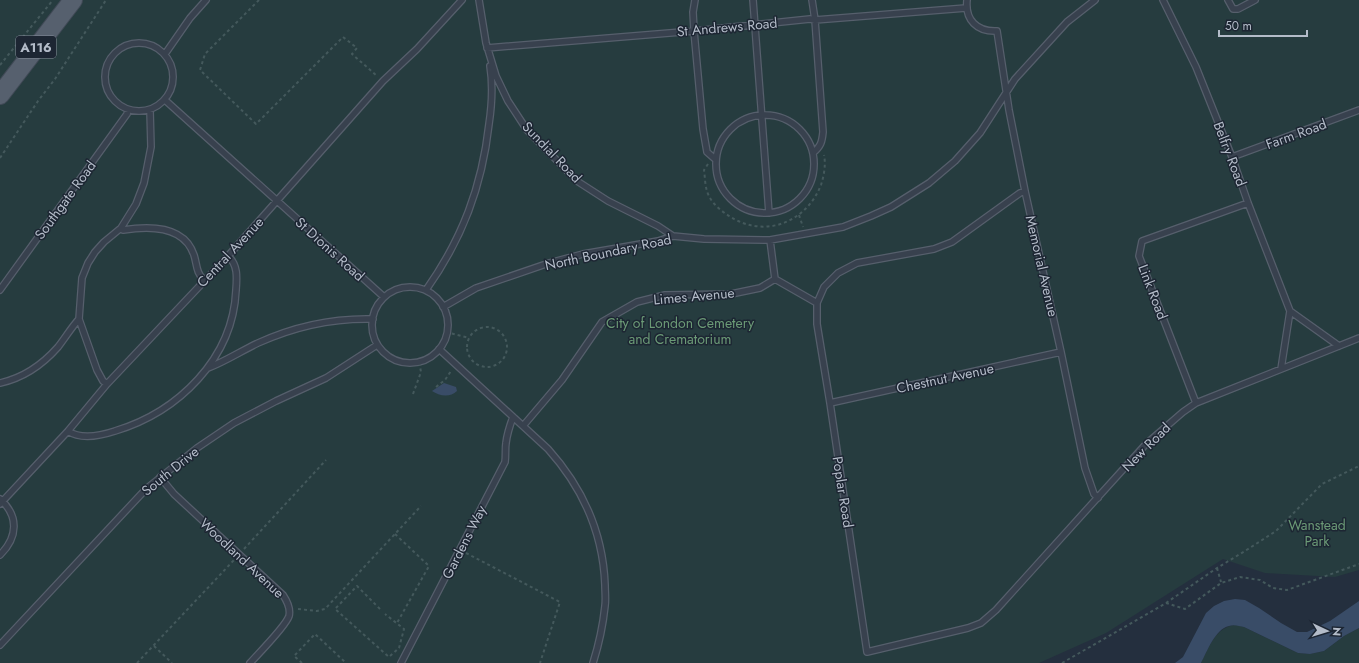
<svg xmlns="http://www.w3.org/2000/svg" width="1359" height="663" font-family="Jost,sans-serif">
<rect width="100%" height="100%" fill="#242f3e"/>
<path fill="#263c3f" d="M 0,0 L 69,0 L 0,88 Z
M 79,0 L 1359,0 L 1359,570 L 1335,577 L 1265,573 L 1223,559 L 1106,633 L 1039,663 L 0,663 L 0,101 Z
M 1235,625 L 1244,627 L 1298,653 L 1310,654 L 1324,651 L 1344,636 L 1359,628 L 1359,663 L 1201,663 C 1209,647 1216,627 1235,625 Z"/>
<path fill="#394c67" d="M 444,383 L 456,387 L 457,391 C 450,398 439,396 432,391 Z
M 1235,599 L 1245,600 L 1259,608 L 1281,623 L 1297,632 L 1307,632 L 1330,621 L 1359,601 L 1359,628 L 1344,636 L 1324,651 L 1310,654 L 1298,653 L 1244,627 C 1239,626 1234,624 1229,626 C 1215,629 1207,652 1201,663 L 1175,663 L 1183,657 L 1206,613 L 1214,606 L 1224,601 Z"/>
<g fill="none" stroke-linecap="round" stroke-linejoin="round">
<g stroke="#565f6c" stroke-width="8">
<path id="lane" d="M 479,0 L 486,43 L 496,76 L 508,101 L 527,130 L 577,181 L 608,201 L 658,226 L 673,236
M 695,0 L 693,12 L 694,31 L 703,129 L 707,152 L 715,159
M 753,0 L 769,213
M 812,0 L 815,20 L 823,132 C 822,142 821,146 813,153
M 967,0 C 965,20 977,32 997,31 L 1009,110 L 1025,191 L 1061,352 L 1085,468 L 1094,494 L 1098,498
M 1163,0 L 1196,67 L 1232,157 L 1248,203 L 1290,311 L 1281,369
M 1228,0 L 1233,9 L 1238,9 L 1255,0
M105 77a34 34 0 1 1 68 0a34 34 0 1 1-68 0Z
M 487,48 L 694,31 L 810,19 L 815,20 L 966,8
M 165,54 L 190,18 L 206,0
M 165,100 L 384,297
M716 164a49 49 0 1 1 98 0a49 49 0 1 1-98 0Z
M 1232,157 L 1359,110
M 121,228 L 123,230 C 148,226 184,225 194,255 C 197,264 196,273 204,280
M 770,240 L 775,279 L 817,303 L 817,324 L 830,403 L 867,652 L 968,628 L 981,623 L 996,610 L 1146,444 L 1183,412 L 1196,403 L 1359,338
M372 325a38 38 0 1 1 76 0a38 38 0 1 1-76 0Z
M 0,290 L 127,114 L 128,110
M 426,290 C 462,239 482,187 489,124 C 492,104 493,85 490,66
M 817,303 L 824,287 L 838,273 L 857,263 L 934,249 L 952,242 L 1020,193 L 1025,191
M 443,307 L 476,288 L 549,263 L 583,254 L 658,241 L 673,236 L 704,239 L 770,240 L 843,227 L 871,216 L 891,207 L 929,183 L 955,161 L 980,133 L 1015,79 L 1067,22 L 1095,0
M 1290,311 L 1339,346
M 439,349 L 548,449 C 583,488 603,532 605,585 C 605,592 606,599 605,606 C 603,625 599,644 593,663
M 208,368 C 226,361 241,351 258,343 C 293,327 334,318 373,319
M 0,383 C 23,378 43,364 58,347 C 65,338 71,328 79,319
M 107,384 L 103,381 L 97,370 L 79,319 L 82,278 L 88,263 L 95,252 L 104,242 L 121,228 L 136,204 L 144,183 L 151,147 L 150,110
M 830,403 L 1061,352
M 1196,403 L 1139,256 L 1142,241 L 1248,203
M 523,426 L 562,380 L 602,322 L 637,302 L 665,295 L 731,294 L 760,288 L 775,279
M 68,431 C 81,440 100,436 115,431 C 178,412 233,359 236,290 C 237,277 238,265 228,256
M 160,477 L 174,494 L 283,595 C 287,601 291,608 289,616 C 286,626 258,654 250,663
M 0,504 L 68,431 L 107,384 L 228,256 L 383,81 L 417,49 L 462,0
M 0,555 C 18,537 19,516 0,499
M 0,645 L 146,489 L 197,448 L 234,423 L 276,401 L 326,378 L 377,345
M 401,663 L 505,462 C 506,455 505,449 506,443 C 507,434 510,425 513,417"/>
</g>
<g stroke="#414a57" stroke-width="20">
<path id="primary" d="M 0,95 L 73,0"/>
</g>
<path stroke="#44595c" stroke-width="2" stroke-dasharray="3 3" stroke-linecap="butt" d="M 259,0 L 205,54 L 200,70 L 256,124 L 343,37 L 357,48 L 352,54 L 377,76
M 0,65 L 53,0
M 0,158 L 38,101 L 55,79 L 106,0
M 708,164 L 704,170 C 705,177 705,185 707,191 C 710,202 720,210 729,216 C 764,239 806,223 821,185 C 824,176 826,164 824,155
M 799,215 L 803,227
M467 347a20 20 0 1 1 40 0a20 20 0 1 1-40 0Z
M 446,332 L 469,338
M 436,387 L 445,380 L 451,371
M 413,394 L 421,372 L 419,361
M 395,534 L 429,566 L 397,623
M 244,549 L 326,460
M 466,553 L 560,602 L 540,663
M 1217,568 L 1221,582
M 1166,603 L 1217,568 L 1245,551 L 1276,531 L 1322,484 L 1359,466
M 298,609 L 317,611 L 325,609 L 421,506
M 380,609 L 357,586 L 335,609 L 389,657 L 399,648 L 404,629 L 385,614
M 154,646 L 172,663
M 137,663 L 234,560
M 302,663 L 294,656 L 315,634 L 346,663
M 1062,663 L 1166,603 L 1185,609 L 1221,583 L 1240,577 L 1260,580 L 1273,588 L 1287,590 L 1359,564"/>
<use href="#lane" stroke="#38414e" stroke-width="5.5"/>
<use href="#primary" stroke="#56606e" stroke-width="18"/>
</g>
<g text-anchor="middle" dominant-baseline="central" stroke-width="3" stroke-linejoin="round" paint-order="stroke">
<rect fill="#1d2633" stroke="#878f9c" stroke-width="1" x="16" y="36" width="40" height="22" rx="3"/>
<g font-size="13" font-weight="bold" fill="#b4bcc9">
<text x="36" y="47">A116</text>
</g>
<g font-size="14" fill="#b4bcc9" stroke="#1d2633">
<text transform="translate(727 27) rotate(-5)">St Andrews Road</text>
<text transform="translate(1296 134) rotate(-20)">Farm Road</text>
<text transform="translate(552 152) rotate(46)">Sundial Road</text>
<text transform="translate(1230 154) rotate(69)">Belfry Road</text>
<text transform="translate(65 200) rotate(-54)">Southgate Road</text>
<text transform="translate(330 249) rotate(42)">St Dionis Road</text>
<text transform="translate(230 252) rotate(-47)">Central Avenue</text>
<text transform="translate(608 252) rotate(-12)">North Boundary Road</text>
<text transform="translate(1042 266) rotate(77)">Memorial Avenue</text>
<text transform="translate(1153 292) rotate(69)">Link Road</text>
<text transform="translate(694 296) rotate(-5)">Limes Avenue</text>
<text transform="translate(945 378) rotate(-12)">Chestnut Avenue</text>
<text transform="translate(1146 447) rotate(-45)">New Road</text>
<text transform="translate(170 471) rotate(-39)">South Drive</text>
<text transform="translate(843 492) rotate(81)">Poplar Road</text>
<text transform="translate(464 542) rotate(-63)">Gardens Way</text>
<text transform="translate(242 558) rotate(43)">Woodland Avenue</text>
</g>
<g font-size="14" fill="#6b9a76" stroke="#1d2633">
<text x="680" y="323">City of London Cemetery<tspan x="680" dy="16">and Crematorium</tspan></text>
<text x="1317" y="525">Wanstead<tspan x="1317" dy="16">Park</tspan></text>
</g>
</g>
<g transform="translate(1327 631) rotate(94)" stroke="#1d2633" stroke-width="3" paint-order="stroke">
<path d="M0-3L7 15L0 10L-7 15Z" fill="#b4bcc9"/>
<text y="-6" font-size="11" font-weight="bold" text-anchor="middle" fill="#b4bcc9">N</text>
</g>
<path d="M1219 30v6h88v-6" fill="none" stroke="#b4bcc9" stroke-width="2"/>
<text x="1225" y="30" font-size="12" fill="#b4bcc9" stroke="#1d2633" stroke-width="3" paint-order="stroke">50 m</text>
</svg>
